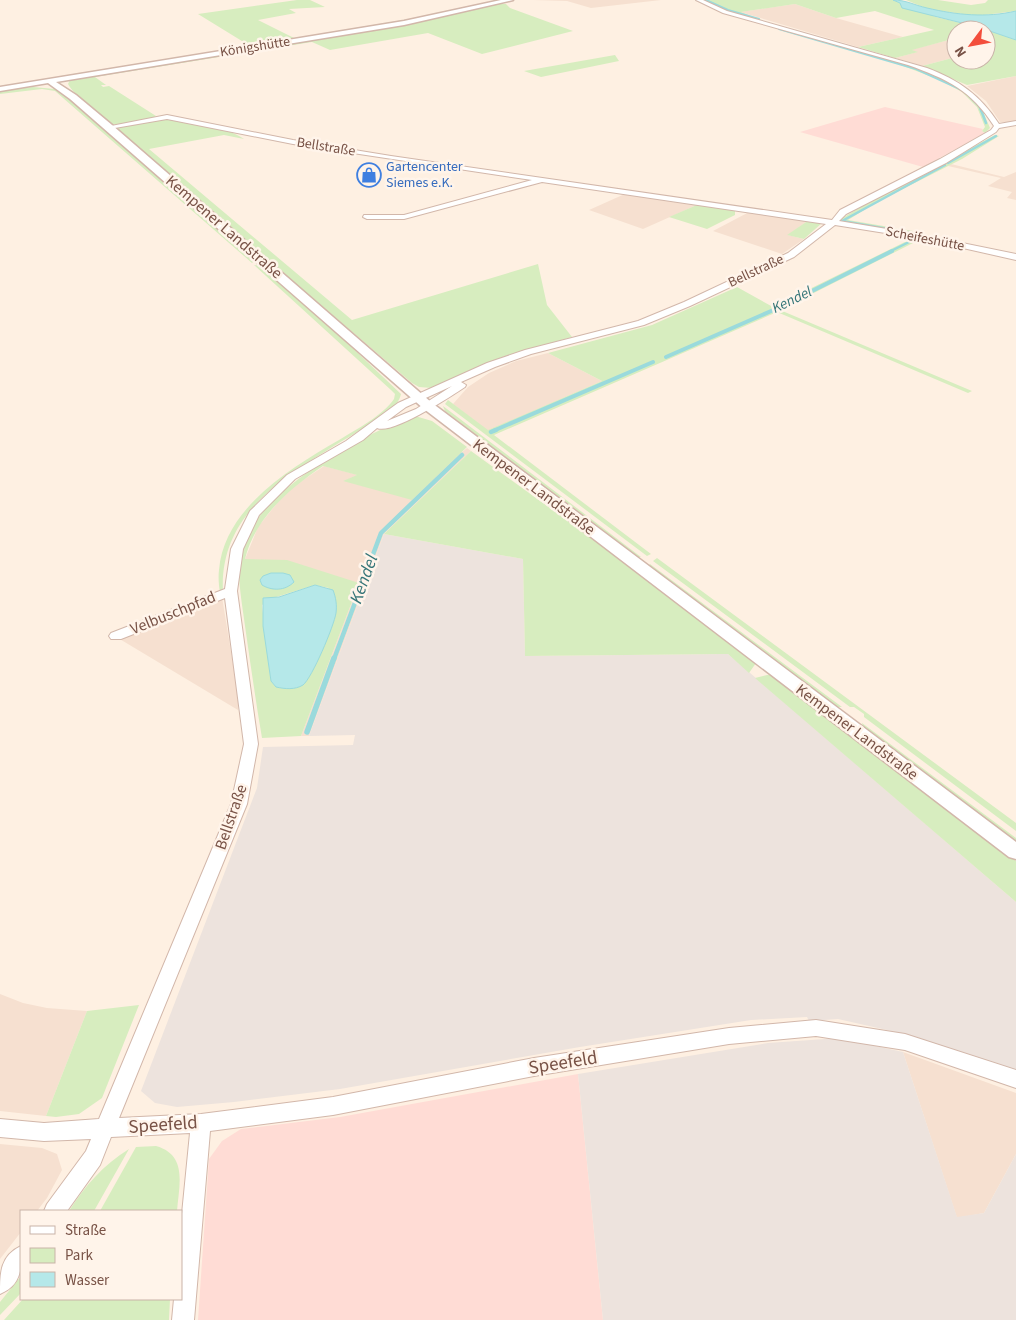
<svg xmlns="http://www.w3.org/2000/svg" width="1016" height="1320" font-family="'Source Sans 3',sans-serif">
<rect width="100%" height="100%" fill="#fef0e2"/>
<path fill="#f6e0d0" d="M 533,0 L 661,0 L 591,8 L 567,1 Z
M 795,4 L 836,18 L 903,37 L 858,47 L 740,12 Z
M 956,38 L 956,57 L 922,66 L 895,58 L 917,52 L 910,50 Z
M 1016,76 L 1016,122 L 1000,122 L 986,101 L 967,86 Z
M 951,164 L 1004,177 L 1016,172 L 1016,200 L 1007,198 L 1012,192 L 988,186 L 1001,178 L 948,166 Z
M 627,193 L 699,204 L 643,229 L 589,210 Z
M 751,211 L 809,220 L 788,235 L 804,239 L 782,254 L 713,231 Z
M 548,353 L 602,381 L 488,431 L 453,404 L 468,387 L 489,373 L 516,361 Z
M 467,448 L 471,451 L 384,534 L 309,736 L 301,736 L 359,583 L 245,559 L 258,527 L 278,502 L 293,487 L 324,466 L 358,475 L 344,481 L 461,453 Z
M 222,597 L 238,695 L 238,710 L 118,638 Z
M 0,994 L 23,1003 L 47,1008 L 87,1011 L 46,1116 L 0,1111 Z
M 903,1052 L 1016,1093 L 1016,1154 L 984,1213 L 957,1218 Z
M 0,1144 L 42,1148 L 57,1154 L 62,1170 L 47,1198 L 37,1211 L 21,1211 L 21,1232 L 0,1259 Z"/>
<path fill="#ffdcd5" d="M 885,107 L 983,129 L 982,131 L 985,133 L 923,167 L 800,132 Z
M 578,1074 L 603,1320 L 198,1320 L 209,1159 L 222,1141 L 241,1129 L 340,1117 Z"/>
<path fill="#ede3dd" d="M 384,534 L 523,559 L 525,656 L 728,654 L 1016,902 L 1016,1073 L 909,1035 L 838,1019 L 809,1021 L 807,1017 L 751,1020 L 580,1047 L 340,1089 L 234,1102 L 177,1107 L 155,1103 L 141,1091 L 257,788 L 263,747 L 353,745 L 355,735 L 309,736 Z
M 839,1038 L 903,1052 L 957,1217 L 984,1213 L 1016,1154 L 1016,1320 L 603,1320 L 578,1074 L 768,1043 Z"/>
<path fill="#d7edbf" fill-rule="evenodd" d="M 297,0 L 310,0 L 325,7 L 289,9 L 296,13 L 258,20 L 296,39 L 445,13 L 68,76 L 61,76 L 250,46 L 198,14 Z
M 703,0 L 893,0 L 936,17 L 978,27 L 1016,40 L 1016,76 L 967,85 L 922,66 L 956,57 L 956,60 L 986,60 L 986,49 L 989,48 L 986,47 L 986,30 L 956,30 L 956,38 L 912,50 L 918,52 L 895,58 L 858,47 L 934,30 L 875,11 L 836,18 L 795,4 L 741,12 L 764,21 L 727,11 Z
M 906,0 L 938,0 L 971,5 L 985,3 L 988,0 L 1016,0 L 1016,11 L 976,16 L 928,9 Z
M 498,4 L 506,4 L 510,8 L 573,31 L 482,54 L 428,33 L 330,50 L 312,42 L 95,77 L 106,85 L 101,85 L 103,87 L 109,86 L 156,116 C 149,121 119,126 110,124 C 101,121 72,92 68,84 L 70,80 L 79,78 L 403,24 Z
M 758,23 L 901,63 L 930,73 L 958,86 L 981,107 L 990,128 L 985,133 L 982,131 L 985,127 L 977,107 L 962,92 L 940,80 L 898,64 Z
M 615,55 L 619,61 L 541,77 L 524,71 Z
M 33,87 L 55,89 L 64,94 L 255,260 L 252,263 L 55,91 L 42,89 L 0,94 L 0,91 Z
M 161,120 C 183,119 226,126 244,139 L 224,135 L 149,149 L 352,320 L 538,264 L 547,305 L 572,337 L 502,357 L 432,388 L 419,387 L 412,383 L 116,130 L 116,128 L 122,126 Z
M 995,135 L 999,136 L 962,159 L 877,202 L 848,220 L 913,231 L 914,234 L 839,220 L 871,201 Z
M 699,204 L 735,209 L 735,215 L 707,229 L 669,217 Z
M 809,220 L 822,223 L 804,239 L 787,235 Z
M 907,235 L 915,237 L 917,241 L 780,310 L 972,391 L 968,393 L 777,312 L 494,435 L 651,554 L 647,556 L 445,404 L 448,400 L 488,430 L 602,381 L 548,353 L 652,325 L 737,287 L 773,307 L 909,240 Z
M 254,265 L 262,266 L 322,319 L 401,394 C 398,408 382,416 371,423 C 308,465 218,501 223,592 L 220,593 C 219,586 218,578 219,570 C 224,508 291,468 339,440 C 357,429 382,416 394,399 L 395,394 L 391,390 Z
M 443,406 L 641,557 L 637,557 L 445,411 Z
M 415,416 L 432,421 L 467,447 L 412,500 L 343,481 L 357,475 L 323,466 C 289,489 255,518 245,559 L 287,560 L 359,583 L 301,736 L 262,738 C 256,703 251,668 246,633 C 243,609 238,585 239,561 C 244,498 362,433 415,416 ZM 315,585 L 329,588 L 276,687 L 271,681 L 262,605 L 273,598 Z
M 471,451 L 608,550 L 756,663 L 749,673 L 728,654 L 525,656 L 523,559 L 384,534 Z
M 657,558 L 1016,823 L 1016,831 L 864,717 L 864,714 L 854,707 L 850,707 L 653,561 Z
M 650,564 L 842,707 L 837,707 L 648,566 Z
M 767,675 L 772,675 L 1016,861 L 1016,902 L 755,678 Z
M 862,723 L 1016,838 L 1016,842 L 863,727 Z
M 139,1005 L 102,1098 L 79,1114 L 56,1117 L 46,1116 L 87,1011 Z
M 156,1146 C 188,1155 179,1185 177,1211 L 100,1211 L 136,1147 Z
M 129,1149 L 94,1211 L 69,1211 C 85,1186 103,1165 129,1149 Z
M 21,1276 L 21,1293 L 0,1315 L 0,1302 Z
M 23,1299 L 170,1299 L 169,1320 L 4,1320 Z"/>
<path fill="#b5e8e9" stroke="#9adadc" d="M 893,0 C 906,0 914,5 927,8 C 957,15 986,18 1016,11 L 1016,40 L 978,27 L 902,8 L 900,3 Z
M 271,573 L 283,573 L 290,575 L 294,582 C 285,591 272,591 262,585 L 260,580 L 263,576 Z
M 315,585 L 333,590 C 336,598 337,605 336,613 C 334,626 312,678 303,685 C 295,690 285,689 276,687 L 271,681 L 263,626 L 263,598 L 279,597 Z"/>
<g fill="none" stroke-linecap="round" stroke-linejoin="round">
<path stroke="#9adadc" stroke-width="2" d="M 706,0 L 728,10 L 759,19
M 779,29 L 916,69 L 962,90
M 969,96 L 979,106 L 981,111"/>
<path stroke="#9adadc" stroke-width="2.5" d="M 981,110 L 986,123
M 948,163 L 996,136
M 911,233 L 842,221 L 945,165
M 889,252 L 913,240 L 912,236"/>
<path stroke="#9adadc" stroke-width="4" d="M 666,357 L 778,308 L 892,251
M 493,431 L 653,362"/>
<path stroke="#9adadc" stroke-width="4.5" d="M 491,432 L 496,430
M 334,659 L 381,533 L 462,455"/>
<path stroke="#9adadc" stroke-width="5.5" d="M 307,732 L 334,658"/>
<g stroke="#d2b7aa" stroke-width="2">
<path id="minor" d="M 696,0 L 703,0 L 727,11 L 927,68 C 959,80 980,95 999,124 L 1016,121 L 1016,125 L 999,128 L 996,132 L 946,163 L 846,214 L 839,221 L 923,235 L 1016,254 L 1016,260 L 923,239 L 835,225 L 794,257 L 690,306 L 644,325 L 531,354 L 495,367 L 461,382 L 466,385 L 465,387 C 450,397 392,435 377,428 L 363,440 L 295,479 L 259,515 L 243,549 L 237,591 L 258,744 L 247,804 L 119,1118 L 201,1114 L 333,1097 L 534,1058 L 729,1028 L 816,1020 L 905,1034 L 1016,1070 L 1016,1088 L 905,1050 L 816,1036 L 729,1044 L 534,1076 L 333,1115 L 210,1131 L 194,1320 L 172,1320 L 174,1299 L 181,1299 L 181,1224 L 190,1133 L 111,1137 L 100,1165 L 67,1211 L 44,1211 L 47,1204 L 86,1151 L 91,1139 L 44,1141 L 0,1137 L 0,1119 L 44,1123 L 99,1119 L 231,804 L 244,744 L 225,598 L 121,639 L 111,639 L 109,636 L 111,633 L 225,589 L 231,549 L 250,511 L 287,475 L 346,441 L 398,403 L 487,363 L 525,350 L 638,321 L 684,302 L 788,253 L 826,224 L 542,182 L 404,219 L 367,219 L 363,217 L 364,215 L 404,215 L 532,180 L 293,144 L 167,119 L 109,129 L 106,127 L 167,115 L 293,140 L 391,156 L 832,220 L 840,210 L 940,159 L 991,130 L 994,126 C 971,90 947,79 908,65 L 723,13 ZM 452,386 L 416,409 L 387,421 L 406,407 Z
M 21,1246 C 22,1267 22,1285 0,1294 C 0,1273 0,1256 21,1246 Z"/>
</g>
<g stroke="#d2b7aa" stroke-width="3">
<path id="tertiary" d="M 501,0 L 513,0 L 404,25 L 56,82 L 76,95 L 112,125 L 432,403 L 1016,842 L 1016,859 L 1009,857 L 424,409 L 70,99 L 48,83 L 0,91 L 0,87 L 404,21 Z"/>
</g>
<use href="#minor" fill="#fff" fill-rule="evenodd"/>
<use href="#tertiary" fill="#fff" fill-rule="evenodd"/>
</g>
<defs>
<g id="shop-ring" transform="scale(1.25)"><circle r="9.5" fill="#fff4ea" stroke="#3f7fe0" stroke-width="1.5"/><path d="M-5-2.5h2.3a2.7 3.5 0 0 1 5.4 0H5L5.5 6h-11ZM-1.5-2.5h3a1.5 2.3 0 0 0-3 0Z" fill="#3f7fe0"/></g>
</defs>
<g fill-rule="evenodd">
<use href="#shop-ring" x="369" y="175"/>
</g>
<g text-anchor="middle" dominant-baseline="central" stroke-width="5" stroke-linejoin="round" paint-order="stroke">
<g font-size="14" fill="#785246" stroke="#fff4ea">
<text transform="translate(255 47) rotate(-9)">Königshütte</text>
<text transform="translate(326 147) rotate(9)">Bellstraße</text>
<text transform="translate(925 239) rotate(11)">Scheifeshütte</text>
<text transform="translate(756 271) rotate(-25)">Bellstraße</text>
</g>
<g font-size="14" fill="#366cbe" stroke="#fff4ea" text-anchor="start">
<text x="386" y="167">Gartencenter<tspan x="386" dy="16">Siemes e.K.</tspan></text>
</g>
<g font-size="15" font-style="italic" fill="#357578" stroke="#fff4ea">
<text transform="translate(792 300) rotate(-26)">Kendel</text>
</g>
<g font-size="16" fill="#785246" stroke="#fff4ea">
<text transform="translate(224 227) rotate(41)">Kempener Landstraße</text>
<text transform="translate(534 487) rotate(37)">Kempener Landstraße</text>
<text transform="translate(173 613) rotate(-22)">Velbuschpfad</text>
<text transform="translate(857 732) rotate(37)">Kempener Landstraße</text>
<text transform="translate(231 817) rotate(-71)">Bellstraße</text>
</g>
<g font-size="18" font-style="italic" fill="#357578" stroke="#fff4ea">
<text transform="translate(364 579) rotate(-70)">Kendel</text>
</g>
<g font-size="19" fill="#785246" stroke="#fff4ea">
<text transform="translate(563 1063) rotate(-9)">Speefeld</text>
<text transform="translate(163 1125) rotate(-4)">Speefeld</text>
</g>
</g>
<rect x="20" y="1210" width="162" height="90" fill="#fff4ea" stroke="#c9b3a8"/>
<rect x="30" y="1226" width="25" height="8" fill="#ffffff" stroke="#c9b3a8"/>
<text x="65" y="1235" font-size="15" fill="#785246">Straße</text>
<rect x="30" y="1248" width="25" height="15" fill="#d7edbf" stroke="#c9b3a8"/>
<text x="65" y="1260" font-size="15" fill="#785246">Park</text>
<rect x="30" y="1272" width="25" height="15" fill="#b5e8e9" stroke="#c9b3a8"/>
<text x="65" y="1285" font-size="15" fill="#785246">Wasser</text>
<g transform="translate(971 45) rotate(238)"><circle r="24" fill="#fff4ea" stroke="#c9b3a8"/>
<path d="M0-4L9 19L0 12L-9 19Z" fill="#f34e3c"/>
<text y="-8" font-size="14" font-weight="bold" text-anchor="middle" fill="#785246">N</text>
</g>
</svg>
